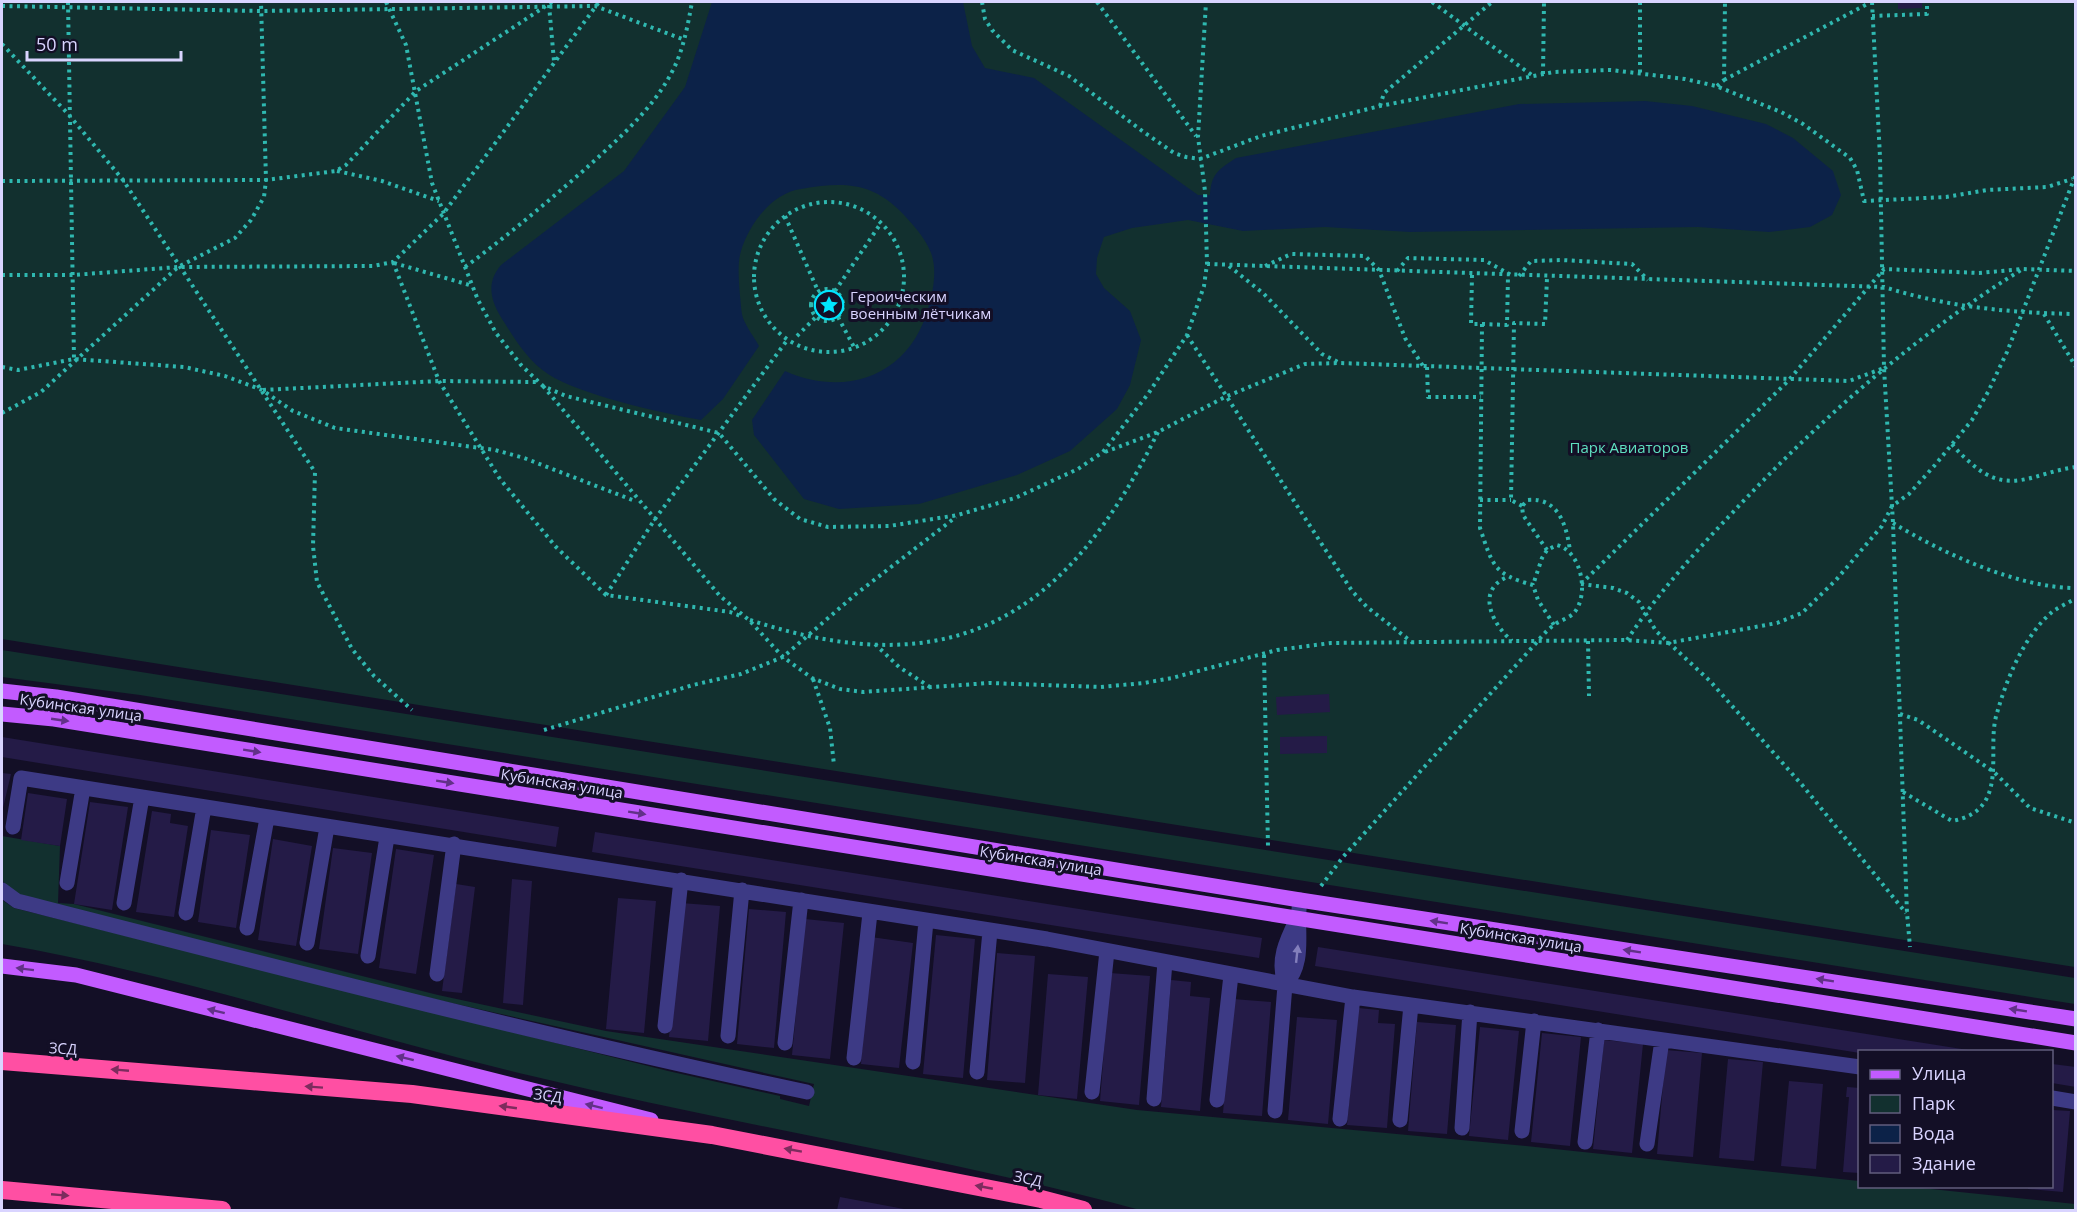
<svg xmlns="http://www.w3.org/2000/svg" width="2077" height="1212" font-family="'Open Sans',sans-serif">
<rect width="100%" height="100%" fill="#130f26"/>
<path fill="#12302f" d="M 2,2 L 2075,2 L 2075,967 L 2,639 Z
M 2,650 L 2075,978 L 2075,1004 L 140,695 L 2,677 Z
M 2,836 L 60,846 L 58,903 L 74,904 L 438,995 L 606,1031 L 1137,1110 L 1526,1146 L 1859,1181 L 1860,1186 L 1912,1187 L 2075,1204 L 2075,1210 L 1140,1210 C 939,1156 734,1125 532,1076 C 355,1034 181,975 2,944 L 2,900 L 14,908 L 668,1071 L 780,1096 L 780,1099 L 809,1106 L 814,1084 L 389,989 L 22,896 L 10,890 L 2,880 Z"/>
<path fill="#0c2248" d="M 712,2 L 963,2 L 972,46 L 985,68 L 1034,78 L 1198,195 L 1210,195 C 1211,174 1219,169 1236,158 L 1519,104 L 1645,101 L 1692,106 L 1766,124 L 1793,138 L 1833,171 L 1841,195 L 1832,215 L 1810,227 L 1769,232 L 1698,227 L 1410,232 L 1325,227 L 1243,231 L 1188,220 L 1132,228 L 1104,237 L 1097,258 L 1096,274 L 1104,288 L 1130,311 L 1141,340 L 1130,385 L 1117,409 L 1070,451 L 1017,475 L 919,504 L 839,509 L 804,499 L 754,435 L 752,420 L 785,371 C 848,399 912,374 929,305 C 933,292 936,274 933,260 C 931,248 921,234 913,225 C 879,184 852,180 801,189 C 772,193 749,224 741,251 C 737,264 739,282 740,296 C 741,303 741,312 743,318 C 747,328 754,337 759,346 L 723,399 L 701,420 C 662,413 580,395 548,374 C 529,362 516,341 504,322 C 491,302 485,284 501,265 L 624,171 L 685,87 Z"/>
<path fill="#241b47" d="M 1898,2 L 1922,2 L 1922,8 L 1898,9 Z
M 1329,694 L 1330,712 L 1277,715 L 1276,697 Z
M 1327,736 L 1327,753 L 1280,754 L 1280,737 Z
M 2,737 L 559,827 L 556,847 L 2,757 Z
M 2,773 L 11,774 L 2,812 Z
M 28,793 L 67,799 L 60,846 L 21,840 Z
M 90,802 L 128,807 L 112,910 L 74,904 Z
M 152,811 L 171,814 L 170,823 L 188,826 L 174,917 L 136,912 Z
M 211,830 L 250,835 L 236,928 L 198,922 Z
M 595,832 L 1262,938 L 1259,958 L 592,852 Z
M 273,839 L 312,846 L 296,946 L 258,940 Z
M 333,848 L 372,853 L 358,954 L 319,949 Z
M 396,849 L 434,855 L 416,974 L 379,968 Z
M 512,879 L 532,881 L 523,1005 L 503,1003 Z
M 456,884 L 475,887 L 462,993 L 442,991 Z
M 618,898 L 656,901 L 644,1033 L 606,1029 Z
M 681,903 L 720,906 L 708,1041 L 669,1037 Z
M 749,909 L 786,912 L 774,1048 L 737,1044 Z
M 805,919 L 844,923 L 830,1059 L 792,1055 Z
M 936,935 L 975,939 L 963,1078 L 923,1074 Z
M 871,937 L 913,943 L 899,1068 L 861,1064 Z
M 1318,947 L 1968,1050 L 1968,1052 L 1860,1053 L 1315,966 Z
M 997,953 L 1035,956 L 1025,1083 L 987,1080 Z
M 1110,973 L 1150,976 L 1139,1105 L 1100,1101 Z
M 1048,974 L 1088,977 L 1077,1099 L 1038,1095 Z
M 1171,980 L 1191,982 L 1190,996 L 1210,998 L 1200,1111 L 1161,1107 Z
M 1233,999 L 1271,1002 L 1262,1116 L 1223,1113 Z
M 1358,1008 L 1379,1010 L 1378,1023 L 1395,1024 L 1387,1128 L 1347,1125 Z
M 1297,1017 L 1337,1020 L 1328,1124 L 1288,1120 Z
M 1417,1022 L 1456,1025 L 1447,1134 L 1408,1131 Z
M 1480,1027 L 1519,1031 L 1508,1140 L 1469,1136 Z
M 1542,1033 L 1581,1037 L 1570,1146 L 1531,1142 Z
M 1604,1040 L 1643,1044 L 1632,1153 L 1593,1149 Z
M 1666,1050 L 1702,1053 L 1693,1157 L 1657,1154 Z
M 1728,1059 L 1763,1062 L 1754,1161 L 1719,1158 Z
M 2052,1064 L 2076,1067 L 2076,1087 L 2052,1083 Z
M 1789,1081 L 1823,1084 L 1816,1169 L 1781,1166 Z
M 1847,1087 L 1860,1088 L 1860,1173 L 1843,1172 L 1849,1097 L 1846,1097 Z
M 2052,1110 L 2070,1111 L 2063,1192 L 2028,1189 L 2028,1186 L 2052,1186 Z
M 840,1197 L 904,1209 L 904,1210 L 837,1210 Z"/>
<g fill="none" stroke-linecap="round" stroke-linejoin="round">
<path stroke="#2fb8b0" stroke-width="4" stroke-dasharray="3 4.5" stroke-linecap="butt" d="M 68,2 L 74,359
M 386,2 L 406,45 L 432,183 L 478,300 L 496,333 L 521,365 L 543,386 L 566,396 L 719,433 L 774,499 L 800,519 L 828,527 L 889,526 L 958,515 L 1015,498 L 1078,469 L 1103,452 L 1148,394 L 1187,335 L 1204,286 L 1207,264 L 1205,191 L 1198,137 L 1206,2
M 982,2 L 985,19 L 992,30 L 1012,50 L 1069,76 L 1145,133 L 1174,153 L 1186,157 L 1200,159 L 1261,136 L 1380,106 L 1554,72 L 1611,70 L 1685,79 L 1716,86 L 1781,112 L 1803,124 L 1850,158 L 1857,170 L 1864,201 L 1946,197 L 1987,190 L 2047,187 L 2072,179
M 1097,2 L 1196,136
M 1432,2 L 1533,76
M 1640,2 L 1640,73
M 1872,2 L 1880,157 L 1884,368 L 1893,523 L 1907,913 L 1910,947
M 549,5 L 554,61
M 2,6 L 261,11 L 595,6 L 685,40
M 1872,16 L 1927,14 L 1927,2
M 2,44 L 69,115 L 123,180 L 315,472 L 313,546 L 317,582 L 352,649 L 374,676 L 412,710
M 1543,74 L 1544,2
M 1724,80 L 1871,2
M 1717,86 L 1724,80 L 1725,2
M 1380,106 L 1384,93 L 1492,2
M 337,171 L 382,181 L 439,201
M 2,181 L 266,180 L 336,171 L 346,165 L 416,91 L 552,2
M754 277a75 75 0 1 1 150 0a75 75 0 1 1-150 0Z
M 785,216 L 818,291
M 393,262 L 439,381 L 500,479 L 556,547 L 606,595 L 730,612 L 743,617
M 394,263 L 473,286
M 1207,264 L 1884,287 C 1947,307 2011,313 2076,314
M 1229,266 L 1264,294 L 1322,354 L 1340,363
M 1265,266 L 1291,254 L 1365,256 L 1379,270 L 1405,338 L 1423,366
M 465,267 C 506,237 545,204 583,171 C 616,141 654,109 674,68 C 684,47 688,24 692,2
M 1397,271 L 1408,258 L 1484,260 L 1511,275
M 2,275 L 73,275 L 178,267 L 373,266 L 393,262 L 443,214 L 599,2
M 1472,275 L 1471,324 L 1482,324 L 1480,528 C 1493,566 1493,574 1533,585 L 1538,600 L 1554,625
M 1519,276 L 1531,261 L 1561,260 L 1632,264 L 1648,280
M811 305a16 16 0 1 1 32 0a16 16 0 1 1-32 0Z
M 835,291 L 881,223
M 2044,314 L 2076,367
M 838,317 L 854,347
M 1482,324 L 1507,325 L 1508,276
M 1187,335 L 1352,591 L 1367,607 L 1413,643
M 797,336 L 816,317
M 2,367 L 18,370 L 74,359 L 184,367 L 225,376 L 262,390 L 293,411 L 335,428 L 495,450 L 524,458 L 635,501
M 1427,367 L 1428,397 L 1481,397
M 543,386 L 720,596 L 749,620 L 783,657 L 812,678 L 840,689 L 863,692 L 989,683 L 1100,687 L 1144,683 L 1172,678 L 1277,650 L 1331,643 L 1626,640 L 1668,643 L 1777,623 L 1802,613 L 1836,580 L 1882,526 L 1892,506 L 1909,494 L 1935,465 L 1972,420 L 1988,392 L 2007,352 L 2076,174
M 263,390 L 439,381 L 537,382
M 2,413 L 41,392 L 178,267 L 235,238 L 251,220 L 264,197 L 266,180 L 261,2
M 1952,444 C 1958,452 1965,458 1972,464 C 2009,497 2035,472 2076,467
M 1105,452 L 1158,432 L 1225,397 L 1305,364 L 1340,363 L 1849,381 L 1884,368
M 1480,500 L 1511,500
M 1522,506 L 1511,500 L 1514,323 L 1545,324 L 1547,278
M 1893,523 C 1942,553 2018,588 2076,588
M 1547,550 L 1523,515 L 1522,506 L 1528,500 C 1559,497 1567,527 1570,551
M 1505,578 C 1476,592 1493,625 1512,641
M 1581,584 L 1788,381 L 1884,269 L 1979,273 L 2023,269 L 2076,271
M 1581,584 L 1613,588 L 1627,593 L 1639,602 L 1656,631 L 1710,681 L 1803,786 L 1906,913
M 606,595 L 655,519 L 788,339
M 750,620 C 954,687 1067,617 1158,432
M 1627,640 C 1658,593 1696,551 1735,510 C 1821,418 1915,336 2021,270
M 1588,641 L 1589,696
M 875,644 L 899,667 L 930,687
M 1264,655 L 1268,846
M 813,679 L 830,728 L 834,765
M 1900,714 L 1918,720 L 1994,772 L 2030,808 L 2076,823
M 544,730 L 693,685 L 741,674 L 783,657 L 856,594 L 956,517
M 1903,792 L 1952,821 C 2012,810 1985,750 1997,713 C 2007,678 2024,636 2052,612 C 2059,607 2068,603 2076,598
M 1321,886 L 1343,857 L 1537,642 C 1542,636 1547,630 1554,625 C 1559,621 1569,618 1574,613 C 1590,594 1581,551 1557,545 L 1547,550 L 1542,558 L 1533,585"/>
<path stroke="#3d3a85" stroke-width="15" d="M 13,827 L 21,778 L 1047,939 L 1353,997 L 1860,1067
M 67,883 L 83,788
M 2,890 L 17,901 C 280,968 542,1036 807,1092
M 124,903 L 142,797
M 186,913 L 204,807
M 247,928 L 267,818
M 307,943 L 327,827
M 368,956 L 387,837
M 437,974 L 454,844
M 1285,985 C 1307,961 1295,930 1300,900
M 665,1026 L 681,880
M 728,1036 L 742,890
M 785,1043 L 801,900
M 854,1058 L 870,913
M 913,1062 L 926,921
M 977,1072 L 990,931
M 1092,1092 L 1107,951
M 2052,1098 L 2076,1102
M 1154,1099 L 1165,962
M 1217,1100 L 1231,975
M 1275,1111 L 1285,985 C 1277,960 1286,941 1297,919
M 1340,1119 L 1353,997
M 1400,1120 L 1411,1005
M 1462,1128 L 1470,1012
M 1522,1131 L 1534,1021
M 1585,1142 L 1598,1030
M 1647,1144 L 1662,1040"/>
<path stroke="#c25bff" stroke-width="15" d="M 2,691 L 56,697 L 1300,900 L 2076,1019
M 2,714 L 54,719 L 2076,1043
M 2,966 L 76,975 L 651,1120"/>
<path stroke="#ff4fa3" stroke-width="18" d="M 2,1061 L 412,1094 L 712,1135 L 1041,1199 L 1083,1210
M 2,1190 L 222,1210"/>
</g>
<defs><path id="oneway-solid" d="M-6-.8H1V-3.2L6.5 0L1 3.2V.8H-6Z" transform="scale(1.5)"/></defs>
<g fill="#623188">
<use href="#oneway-solid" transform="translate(60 720) rotate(8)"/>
<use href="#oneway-solid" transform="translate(252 751) rotate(9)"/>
<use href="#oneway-solid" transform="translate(445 782) rotate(9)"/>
<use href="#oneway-solid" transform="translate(637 813) rotate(9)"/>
<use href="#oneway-solid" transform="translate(1439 922) rotate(-171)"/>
<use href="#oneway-solid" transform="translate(1632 951) rotate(-171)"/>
<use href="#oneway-solid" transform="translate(25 969) rotate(-173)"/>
<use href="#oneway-solid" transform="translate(1825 980) rotate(-171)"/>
<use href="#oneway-solid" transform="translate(2018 1010) rotate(-171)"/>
<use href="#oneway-solid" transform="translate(216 1011) rotate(-166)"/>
<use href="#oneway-solid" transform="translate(405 1058) rotate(-166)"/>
<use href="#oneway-solid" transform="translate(594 1106) rotate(-166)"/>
</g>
<use fill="#837fbc" href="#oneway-solid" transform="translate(1297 954) rotate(-84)"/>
<g fill="#7d2c5e">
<use href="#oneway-solid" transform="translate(120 1070) rotate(-175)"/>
<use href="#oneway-solid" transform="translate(314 1087) rotate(-176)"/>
<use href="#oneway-solid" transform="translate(508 1107) rotate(-172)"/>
<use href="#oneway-solid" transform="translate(793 1150) rotate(-170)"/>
<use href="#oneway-solid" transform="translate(984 1187) rotate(-169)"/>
<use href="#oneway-solid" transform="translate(60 1195) rotate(5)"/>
</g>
<defs>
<g id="sight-ring" transform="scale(1.5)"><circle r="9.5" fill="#130f26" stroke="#00e5ff" stroke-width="1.5"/><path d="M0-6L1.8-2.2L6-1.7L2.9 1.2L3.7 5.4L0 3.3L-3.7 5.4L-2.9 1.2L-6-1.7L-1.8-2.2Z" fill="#00e5ff"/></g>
</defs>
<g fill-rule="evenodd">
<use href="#sight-ring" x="829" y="305"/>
</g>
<g text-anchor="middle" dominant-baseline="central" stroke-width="6" stroke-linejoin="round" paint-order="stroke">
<g font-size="15" fill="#d9d4ff" stroke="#130f26" text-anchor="start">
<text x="850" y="296">Героическим<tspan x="850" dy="17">военным лётчикам</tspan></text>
</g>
<g font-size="15" fill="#5fe0c0" stroke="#130f26">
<text x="1629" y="447">Парк Авиаторов</text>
</g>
<g font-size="15" fill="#d9d4ff" stroke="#130f26">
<text transform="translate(81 707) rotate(8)">Кубинская улица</text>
<text transform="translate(562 783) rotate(9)">Кубинская улица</text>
<text transform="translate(1041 860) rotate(9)">Кубинская улица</text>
<text transform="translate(1521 937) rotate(9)">Кубинская улица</text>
<text transform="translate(63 1048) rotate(4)">ЗСД</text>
<text transform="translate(548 1095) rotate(8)">ЗСД</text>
<text transform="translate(1028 1178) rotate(12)">ЗСД</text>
</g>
</g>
<rect width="2077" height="1212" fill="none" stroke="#d9d4ff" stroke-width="6"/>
<rect x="1858" y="1050" width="195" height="138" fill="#130f26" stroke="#625e7d" stroke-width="1.5"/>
<rect x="1870" y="1070" width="30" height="9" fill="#c25bff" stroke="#625e7d" stroke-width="1.5"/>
<text x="1912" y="1080" font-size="18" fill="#d9d4ff">Улица</text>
<rect x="1870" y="1095" width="30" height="18" fill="#12302f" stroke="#625e7d" stroke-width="1.5"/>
<text x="1912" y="1110" font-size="18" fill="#d9d4ff">Парк</text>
<rect x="1870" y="1125" width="30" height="18" fill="#0c2248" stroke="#625e7d" stroke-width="1.5"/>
<text x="1912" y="1140" font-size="18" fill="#d9d4ff">Вода</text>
<rect x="1870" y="1155" width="30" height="18" fill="#241b47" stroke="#625e7d" stroke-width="1.5"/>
<text x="1912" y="1170" font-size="18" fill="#d9d4ff">Здание</text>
<path d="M27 51v9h154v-9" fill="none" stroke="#d9d4ff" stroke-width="3"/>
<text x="36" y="51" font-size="18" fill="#d9d4ff" stroke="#130f26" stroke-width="4.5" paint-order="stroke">50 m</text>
</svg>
